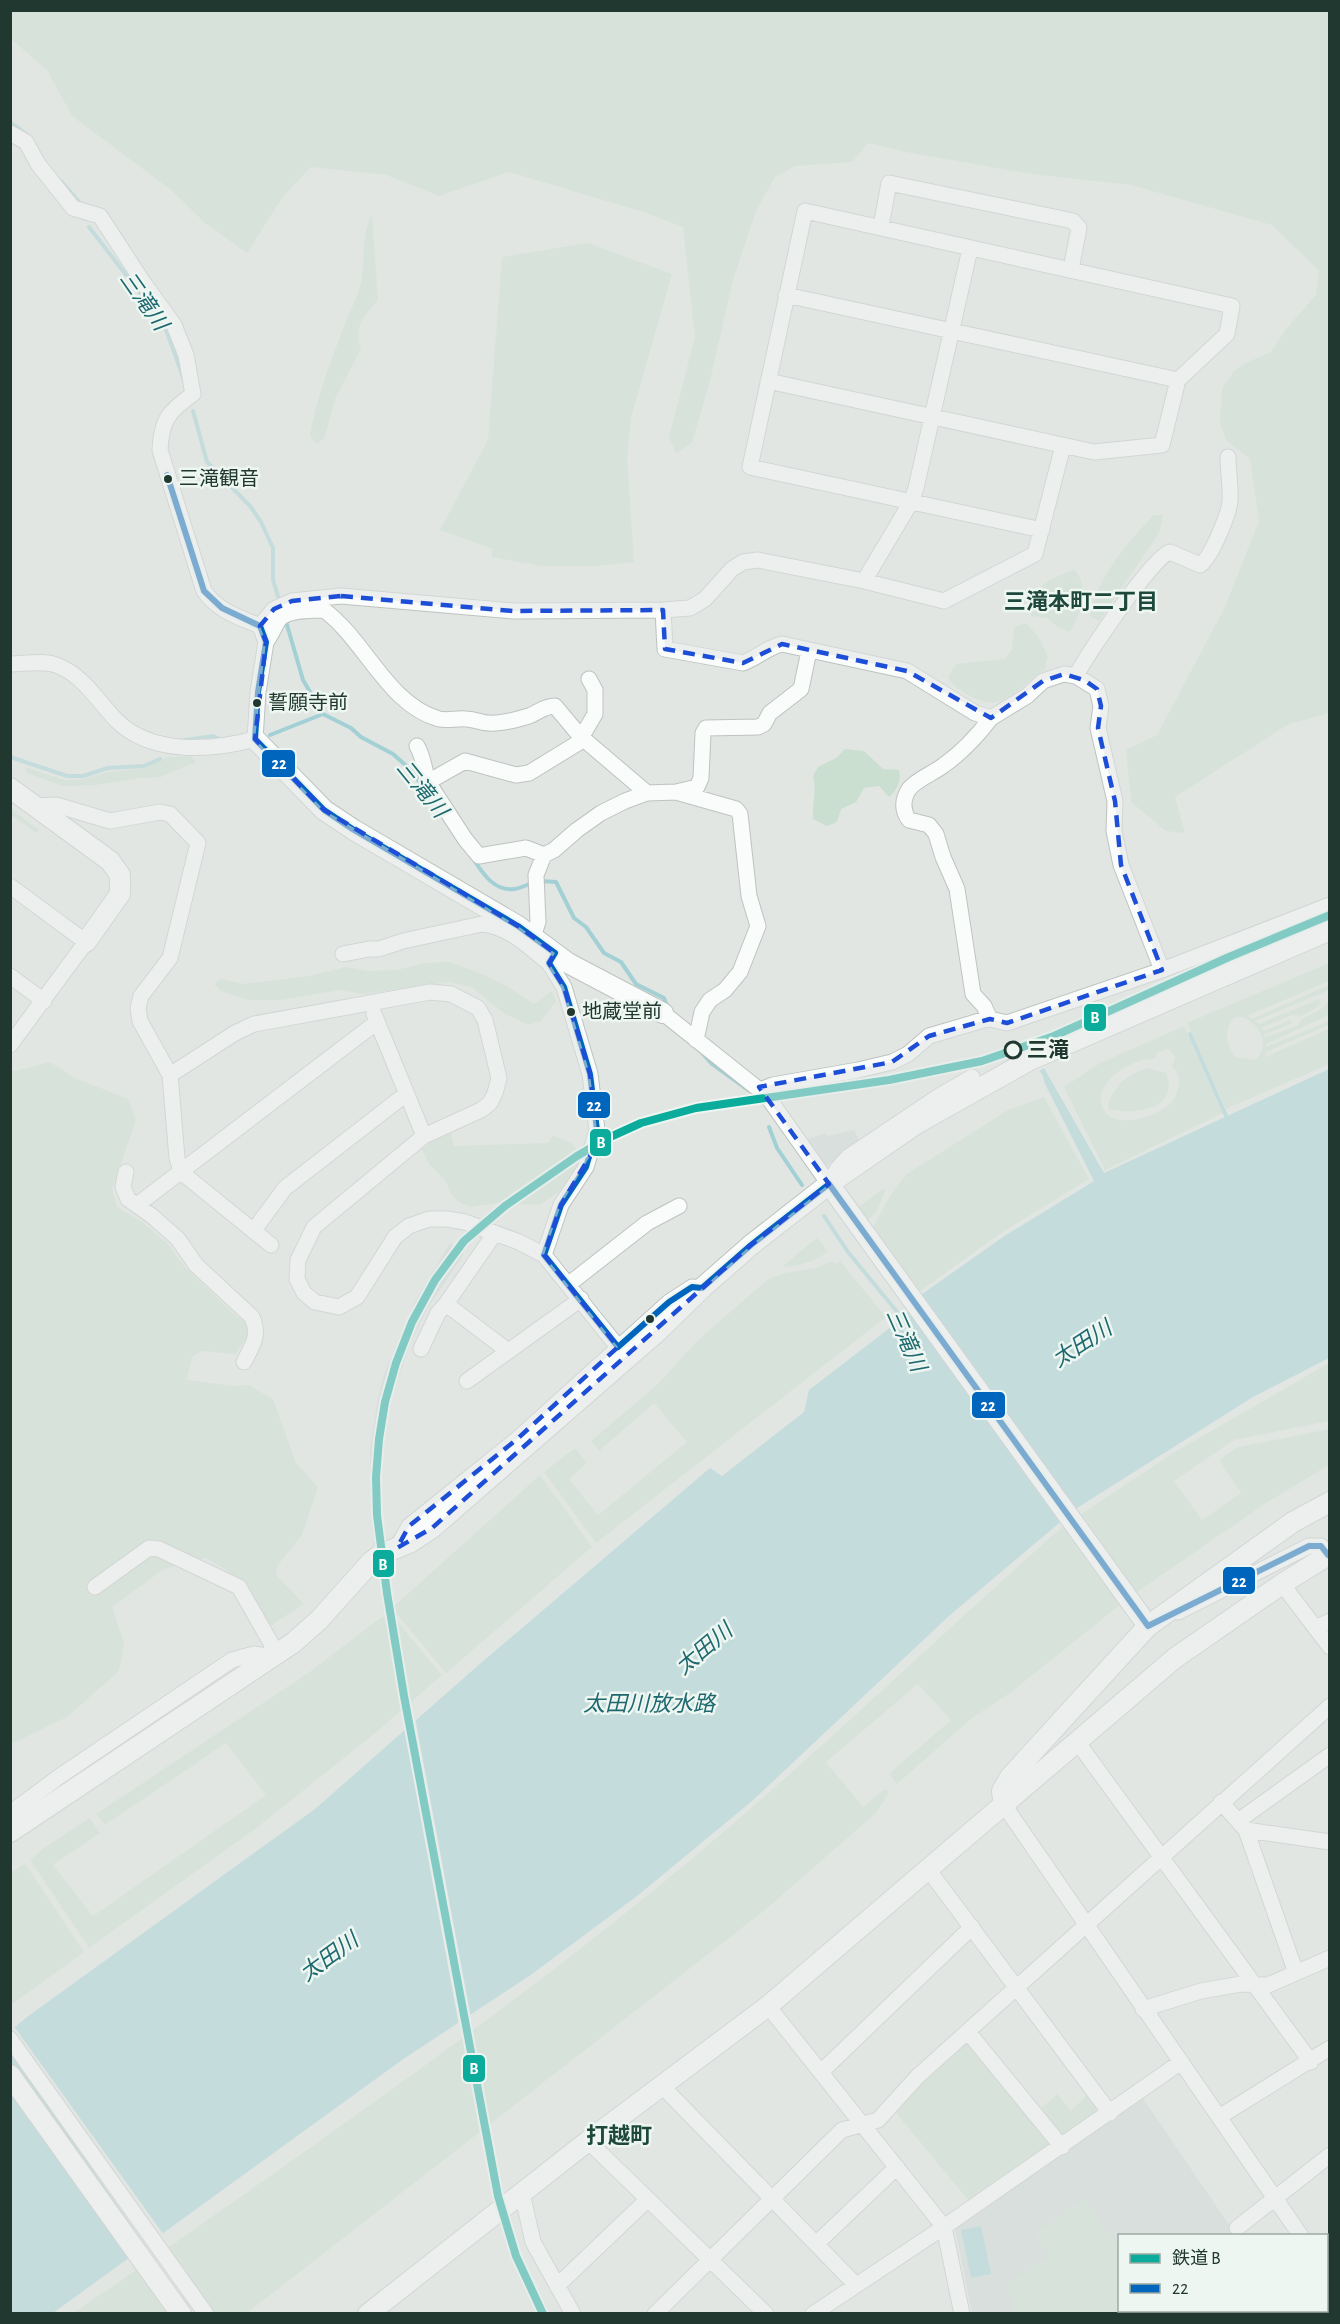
<svg xmlns="http://www.w3.org/2000/svg" width="1340" height="2324" font-family="'Alegreya Sans','Noto Sans JP',sans-serif">
<rect width="100%" height="100%" fill="#e1e6e3"/>
<path fill="#ced8d3" d="M 854,1130 L 860,1142 L 827,1166 L 824,1165 L 805,1140 L 826,1133 L 828,1136 Z
M 450,1243 L 464,1254 L 427,1309 L 410,1344 L 387,1413 L 379,1482 L 383,1546 L 387,1573 L 379,1576 L 374,1551 L 370,1487 L 370,1450 L 377,1403 L 384,1374 L 414,1303 Z
M 1142,2097 L 1236,2235 L 1120,2236 L 1120,2310 L 1280,2311 L 1275,2314 L 972,2313 L 955,2229 L 957,2225 Z"/>
<path fill="#cadfcf" fill-rule="evenodd" d="M 11,10 L 1329,11 L 1329,713 L 1289,724 L 1175,797 L 1185,833 L 1166,831 L 1131,802 L 1126,750 L 1157,735 L 1224,609 L 1259,521 L 1250,459 L 1226,440 L 1220,423 L 1222,388 L 1234,371 L 1248,362 L 1271,352 L 1285,330 L 1316,295 L 1319,271 L 1272,225 L 1131,185 L 1031,174 L 906,152 L 868,143 L 852,162 L 795,166 L 775,177 L 756,211 L 733,280 L 710,381 L 692,443 L 676,453 L 669,437 L 695,337 L 683,227 L 643,212 L 509,172 L 439,196 L 386,175 L 311,167 L 284,195 L 247,253 L 205,223 L 171,190 L 72,116 L 47,70 L 11,39 Z
M 372,215 L 378,300 C 364,316 353,327 361,349 L 335,399 L 325,437 L 317,444 L 310,436 C 316,397 331,362 344,326 C 349,313 356,300 360,287 C 367,263 359,238 372,215 Z
M 588,243 L 672,274 L 631,418 L 627,457 L 634,562 L 597,566 L 542,566 L 491,557 L 493,549 L 440,530 L 488,440 L 502,257 Z
M 1154,515 L 1163,515 L 1159,533 L 1099,621 L 1090,616 C 1098,576 1126,544 1154,515 Z
M 1074,570 C 1091,585 1080,615 1070,632 L 1059,628 L 1047,618 L 1032,616 L 1027,611 C 1035,583 1049,580 1074,570 Z
M 1026,623 L 1038,636 L 1048,656 L 1045,669 C 1018,687 1003,716 968,695 C 959,690 953,686 948,677 L 956,664 L 1004,659 L 1012,650 L 1014,627 Z
M 845,749 L 864,751 L 883,769 L 899,770 C 901,780 898,790 889,797 L 879,786 L 864,788 L 856,802 L 841,809 L 837,822 L 827,826 L 813,819 C 812,805 817,790 813,776 L 818,767 L 836,758 Z
M 191,756 L 196,762 L 161,777 L 140,778 L 95,785 L 63,786 L 27,773 L 25,767 L 65,780 L 83,779 L 108,772 L 145,768 L 167,757 Z
M 11,809 L 39,830 L 37,833 L 11,815 Z
M 449,962 C 479,971 509,985 534,1004 L 552,991 L 556,1001 L 541,1021 L 528,1025 L 505,1014 L 471,987 L 449,982 L 363,994 L 339,990 L 281,1000 L 248,1000 L 221,991 L 214,984 L 221,979 L 244,984 L 309,976 L 346,967 L 368,971 L 397,970 L 423,963 Z
M 1329,963 L 1329,981 L 1247,1016 L 1252,1019 L 1329,985 L 1329,990 L 1255,1021 L 1259,1024 L 1319,999 L 1321,1004 L 1310,1012 L 1301,1016 L 1292,1015 L 1261,1028 L 1264,1031 L 1290,1020 L 1292,1023 L 1264,1035 L 1265,1037 L 1297,1026 L 1302,1019 L 1321,1009 L 1329,1001 L 1329,1015 L 1266,1044 L 1266,1047 L 1329,1021 L 1329,1025 L 1266,1052 L 1265,1057 L 1329,1029 L 1329,1064 L 1226,1109 L 1187,1023 ZM 1243,1017 C 1260,1025 1272,1045 1255,1060 L 1236,1057 C 1226,1045 1223,1031 1234,1018 Z
M 1184,1026 L 1223,1113 L 1105,1170 L 1064,1087 L 1100,1063 ZM 1168,1049 L 1175,1057 L 1172,1067 C 1178,1071 1179,1075 1179,1082 C 1178,1088 1177,1095 1173,1100 C 1162,1116 1116,1131 1104,1110 C 1089,1085 1131,1058 1154,1059 L 1158,1052 Z
M 50,1062 L 75,1078 L 128,1099 L 136,1120 L 112,1189 L 117,1207 L 141,1221 L 167,1243 L 184,1266 L 236,1316 L 248,1324 L 249,1334 L 235,1354 L 201,1351 L 192,1357 L 187,1380 L 233,1386 L 249,1385 L 273,1399 L 296,1463 L 318,1487 L 302,1535 L 278,1565 L 276,1575 L 304,1604 L 270,1626 L 237,1577 L 206,1558 L 164,1569 L 112,1607 L 124,1643 L 119,1671 L 67,1717 L 11,1744 L 11,1070 L 15,1071 Z
M 1147,1068 L 1166,1073 C 1181,1109 1134,1116 1109,1109 L 1108,1103 C 1118,1082 1125,1077 1147,1068 Z
M 1044,1097 L 1089,1179 L 1001,1233 L 905,1302 L 870,1232 C 882,1212 891,1190 907,1174 L 1008,1110 Z
M 450,1128 L 454,1146 L 548,1143 L 553,1135 L 571,1143 L 585,1158 L 564,1188 L 540,1205 L 497,1203 L 471,1207 L 459,1202 L 452,1195 L 445,1180 L 429,1164 L 422,1149 Z
M 883,1189 L 885,1191 L 876,1213 L 857,1230 L 847,1215 Z
M 817,1238 L 828,1251 C 815,1262 802,1265 785,1267 L 784,1265 Z
M 832,1261 L 835,1264 L 840,1261 L 886,1317 L 596,1543 L 544,1472 L 575,1448 L 587,1463 L 569,1479 L 598,1515 L 687,1442 L 654,1403 L 599,1451 L 591,1441 L 658,1384 L 696,1342 L 768,1279 L 785,1273 L 816,1268 Z
M 1329,1363 L 1329,1421 L 1234,1440 L 1174,1481 L 1202,1520 L 1241,1493 L 1219,1460 L 1238,1447 L 1329,1429 L 1329,1465 L 1269,1501 L 1130,1597 L 1074,1519 L 1173,1453 Z
M 540,1475 L 592,1547 L 446,1673 L 392,1608 Z
M 1069,1521 L 1126,1600 L 1010,1693 L 972,1718 L 897,1784 L 889,1774 L 951,1720 L 918,1684 L 826,1762 L 863,1807 L 885,1789 L 889,1793 L 876,1813 L 765,1910 L 247,2313 L 211,2313 L 166,2249 C 333,2132 501,2015 659,1886 C 801,1770 932,1642 1069,1521 Z
M 383,1616 L 391,1626 L 397,1621 L 442,1675 L 380,1729 L 259,1826 L 89,1948 L 30,1860 L 44,1848 L 90,1818 L 100,1833 L 53,1865 L 93,1916 L 266,1795 L 226,1743 L 105,1825 L 96,1814 L 311,1671 Z
M 25,1863 L 84,1952 L 11,2005 L 11,1873 Z
M 965,2044 L 974,2045 L 1051,2139 L 1049,2145 L 969,2201 L 896,2113 L 923,2083 Z
M 1057,2094 L 1071,2111 L 1087,2095 L 1096,2107 L 1095,2114 L 1065,2135 L 1058,2133 L 1039,2110 Z
M 1085,2199 L 1119,2249 L 1120,2310 L 1162,2311 L 1164,2313 L 1014,2313 L 1007,2284 L 1050,2256 L 1035,2233 Z
M 142,2266 L 179,2314 L 72,2314 Z"/>
<path fill="#a2d0d4" d="M 1044,1068 L 1104,1173 L 1329,1069 L 1329,1358 L 1253,1397 L 1077,1508 L 949,1616 L 751,1802 L 637,1896 L 532,1974 L 402,2060 L 53,2313 L 11,2313 L 10,2031 L 27,2017 L 315,1809 L 482,1662 L 710,1468 L 722,1476 L 804,1412 L 809,1390 L 904,1317 L 918,1297 L 1003,1237 L 1094,1181 L 1045,1084 L 1042,1074 L 1039,1071 Z
M 981,2226 L 991,2274 L 971,2278 L 961,2230 Z"/>
<path fill="#e1e6e3" d="M 415,1717 L 471,2018 L 459,2026 L 404,1727 Z
M 13,2025 L 164,2235 L 147,2248 L 10,2051 L 10,2027 Z"/>
<g fill="none" stroke-linecap="round" stroke-linejoin="round">
<path stroke="#a2d0d4" stroke-width="4" d="M 10,122 L 29,136
M 61,181 L 80,203
M 89,227 L 164,324 L 183,377
M 193,411 L 207,462 L 250,506 L 261,522 L 273,548 L 273,580 L 280,603
M 285,618 L 303,680 L 323,714 L 351,728 L 361,737 L 393,754 L 411,770 L 423,787
M 270,735 L 323,714
M 179,741 L 213,736 L 222,740
M 10,757 L 67,776 L 83,776 L 108,768 L 144,766 L 160,759
M 474,860 C 483,874 495,892 515,889 C 521,888 528,884 534,883
M 541,881 L 556,882 L 574,918 L 586,927 L 604,953 L 621,962 L 636,984 L 664,998 L 667,1006
M 1190,1034 L 1227,1118
M 703,1054 L 712,1064 L 748,1090
M 769,1127 L 777,1148 L 802,1185
M 824,1216 L 848,1252 L 898,1313 L 903,1324"/>
<g stroke="#bec3c0" stroke-width="17">
<path id="minor" d="M 10,133 L 26,142 L 38,164 L 73,208 L 100,216 L 143,282 L 174,325 L 186,355 L 193,394 C 169,411 161,420 160,450 L 204,591 C 218,611 238,617 260,626 L 266,642 L 258,692 L 255,739 C 211,751 151,755 116,720 C 98,701 82,674 56,665 C 43,660 24,664 10,664
M 881,226 L 889,183 L 1073,221 L 1079,228 L 1071,269
M 786,295 L 1178,380
M 768,381 L 1094,452 L 1162,445 L 1178,380 L 1227,334 L 1232,306 L 805,211 L 750,467 L 1042,530
M 864,581 L 911,502 L 916,488 L 970,249
M 663,610 L 665,649 L 743,663 C 757,658 766,648 782,644 L 907,671 L 975,713 L 991,718 L 1027,696 L 1043,681 L 1064,674 L 1076,676 L 1097,689 L 1101,706 L 1098,728 L 1115,801 L 1114,831 L 1121,865 L 1162,970
M 260,626 L 274,609 L 292,601 L 341,596 L 513,611 L 663,610 L 690,608 L 705,599 L 732,569 L 743,562 L 758,560 L 864,581 L 944,601 L 1035,554 L 1063,446
M 266,642 C 271,636 274,628 278,621 C 286,609 311,611 324,610 C 365,640 388,705 439,719 C 448,721 457,718 466,719 C 474,719 481,723 489,723 C 500,724 519,719 529,716 C 539,712 544,706 555,706 L 580,736 L 647,793
M 1076,676 C 1085,657 1154,555 1170,552 L 1200,565 C 1211,558 1229,514 1230,501 C 1231,486 1228,472 1228,457
M 417,746 C 424,758 424,769 428,782 L 465,839 L 479,856 L 526,848 L 544,855
M 428,782 L 465,761 L 516,775 L 529,773 L 578,743 L 595,714 L 595,690 L 589,679
M 676,792 L 736,809 L 740,814 L 749,896 L 758,926 L 740,972 L 725,990 L 710,1000 L 702,1012 L 696,1040
M 34,806 L 56,805 L 110,821 L 160,812 L 170,814 L 198,843 L 170,958 L 141,996 L 138,1008 L 140,1021 L 170,1075 L 177,1158 L 181,1172 L 271,1245
M 10,886 L 86,942 L 10,1045
M 533,937 L 538,922 L 536,875 L 544,855 L 554,850 L 577,830 L 601,813 L 625,801 L 647,793 L 676,792 L 697,787 L 701,778 L 703,733 L 706,728 L 758,727 L 764,724 L 770,713 L 801,689 L 809,651
M 343,954 L 369,949 L 379,949 L 403,941 L 482,924 C 508,926 529,947 549,963
M 10,976 L 44,1001
M 663,1013 L 767,1096 L 829,1184 L 838,1168 L 848,1157 L 939,1096 L 972,1077
M 374,1014 L 424,1136
M 990,1019 L 984,1006 L 973,994 L 957,889 L 943,857 L 936,834 L 929,825 L 909,820 C 902,810 902,800 909,789 C 917,779 934,773 944,765 C 961,753 978,735 991,718
M 170,1075 L 235,1033 L 254,1024 L 430,992 L 451,994 L 478,1008 L 485,1020 L 499,1078 L 495,1093 L 490,1103 L 481,1110 L 424,1136 L 314,1227 L 298,1260 L 297,1279 L 304,1293 L 315,1302 L 339,1307 L 357,1297 L 395,1237 L 409,1226 L 429,1219 L 447,1219 L 465,1222 L 519,1242 L 544,1255 L 618,1347
M 760,1090 L 773,1085 L 858,1070 L 892,1062 L 908,1054 L 929,1036 L 983,1020 L 990,1019 L 1007,1023 L 1162,970 L 1330,905
M 126,1172 L 123,1187 L 128,1199 L 152,1216 L 178,1239 L 196,1265 L 252,1317 C 260,1336 253,1344 244,1362
M 137,1205 L 377,1022
M 254,1230 L 285,1188 L 406,1094
M 495,1233 L 446,1304 L 508,1351
M 544,1255 L 561,1205 L 586,1167 L 597,1130 L 590,1074 L 564,987 L 549,963 L 555,953
M 569,1284 L 647,1223 L 679,1206
M 421,1349 L 438,1313 L 446,1304
M 467,1381 L 581,1299
M 397,1548 L 409,1526 L 516,1440 L 669,1302 L 692,1287 L 701,1288
M 1282,1584 L 1330,1647
M 1178,1612 L 1309,1546 L 1321,1546 L 1328,1555
M 1316,1628 L 1330,1621
M 1078,1743 L 1311,2062
M 1221,1802 L 1246,1830 L 1296,1973
M 1004,1805 L 1301,2236
M 10,1813 L 60,1776 L 232,1660 L 254,1654 L 273,1657 L 271,1643 L 239,1587 L 159,1549 L 149,1548 L 95,1587
M 1238,1821 L 1330,1755
M 1246,1830 L 1330,1842
M 927,1868 L 1110,2113
M 768,2006 L 944,2227 L 962,2314
M 1143,2009 L 1201,1991 L 1241,1984 L 1268,1985 L 1330,1958
M 968,2032 L 1062,2147
M 10,2039 L 206,2314
M 821,2072 L 972,1927
M 662,2086 L 856,2285
M 1219,2117 L 1330,2048
M 588,2141 L 766,2314
M 522,2193 L 533,2242 L 573,2314
M 1237,2228 L 1330,2155
M 816,2244 L 897,2167
M 1326,2273 L 1330,2277
M 557,2286 L 648,2199
M 655,2314 L 842,2130 L 878,2120 L 918,2076 L 1330,1706
M 813,2314 L 944,2227 L 1181,2062
M 1288,2314 L 1293,2310"/>
</g>
<g stroke="#bec3c0" stroke-width="22">
<path id="tertiary" d="M 255,739 L 324,810 L 354,830 L 518,926 L 568,963 L 663,1013
M 10,788 L 110,861 L 120,875 L 120,894 L 86,942
M 829,1184 L 1148,1626
M 1004,1805 L 1002,1791 L 1010,1777 L 1148,1626 L 1293,1522 L 1330,1502
M 10,1832 L 293,1643 L 319,1620 L 371,1562 L 380,1555 L 411,1542 L 432,1528 L 657,1332 L 702,1288 L 751,1245 L 829,1184 L 916,1124 L 1030,1060 L 1330,930
M 10,2075 L 181,2314
M 368,2314 L 588,2141 L 768,2006 L 1175,1658 L 1282,1584 L 1330,1554"/>
</g>
<use href="#minor" stroke="#fafbfb" stroke-width="15"/>
<use href="#tertiary" stroke="#fafbfb" stroke-width="20"/>
<g stroke="#eef6f1" stroke-width="10">
<path id="bus-1" d="M 167,475 L 204,591 L 222,608 L 260,626 L 266,642 L 258,692 L 255,739 L 324,810 L 354,830 L 518,926 L 555,953
M 829,1184 L 1148,1626
M 544,1255 L 561,1205 L 586,1167 L 597,1130 L 590,1074 L 564,987 L 549,963 L 555,953
M 544,1255 L 618,1347
M 618,1347 L 669,1302 L 692,1287 L 702,1288 L 751,1245 L 829,1184
M 1148,1626 L 1309,1546 L 1321,1546 L 1328,1555"/>
</g>
<use href="#bus-1" stroke="#0065bd" stroke-width="6"/>
<g stroke="#eef6f1" stroke-width="12">
<path id="rail-1" d="M 543,2314 L 516,2256 L 498,2196 L 404,1696 L 387,1593 L 377,1515 L 376,1477 L 379,1439 L 385,1402 L 396,1363 L 412,1322 L 435,1280 L 464,1241 L 505,1206 L 577,1156 L 608,1138 L 641,1123 L 696,1108 L 889,1080 L 982,1061 L 1054,1036 L 1229,957 L 1330,915"/>
</g>
<use href="#rail-1" stroke="#0cac9d" stroke-width="8"/>
</g>
<path d="M0 0H1340V2324H0ZM 341,596 L 513,611 L 663,610 L 665,649 L 743,663 L 782,644 L 907,671 L 991,718 L 1043,681 L 1064,674 L 1084,680 L 1097,689 L 1101,706 L 1098,728 L 1115,801 L 1121,865 L 1162,970 L 1007,1023 L 990,1019 L 929,1036 L 892,1062 L 759,1087 L 829,1184 L 751,1245 L 432,1528 L 397,1548 L 409,1526 L 516,1440 L 618,1347 L 544,1255 L 561,1205 L 593,1151 L 597,1130 L 590,1074 L 564,987 L 549,963 L 555,953 L 518,926 L 324,810 L 255,739 L 266,642 L 260,626 L 274,609 L 292,601 Z" fill="#e1e6e3" fill-opacity=".55" fill-rule="evenodd"/>
<path fill="none" stroke="#1d4ed8" stroke-width="4.5" stroke-dasharray="12 8" stroke-linejoin="round" d="M 341,596 L 513,611 L 663,610 L 665,649 L 743,663 L 782,644 L 907,671 L 991,718 L 1043,681 L 1064,674 L 1084,680 L 1097,689 L 1101,706 L 1098,728 L 1115,801 L 1121,865 L 1162,970 L 1007,1023 L 990,1019 L 929,1036 L 892,1062 L 759,1087 L 829,1184 L 751,1245 L 432,1528 L 397,1548 L 409,1526 L 516,1440 L 618,1347 L 544,1255 L 561,1205 L 593,1151 L 597,1130 L 590,1074 L 564,987 L 549,963 L 555,953 L 518,926 L 324,810 L 255,739 L 266,642 L 260,626 L 274,609 L 292,601 Z"/>
<g fill="#20382f" stroke="#eef6f1" stroke-width="2">
<circle cx="168" cy="479" r="5"/>
<circle cx="257" cy="703" r="5"/>
<circle cx="571" cy="1012" r="5"/>
<circle cx="650" cy="1319" r="5"/>
</g>
<circle fill="#eef6f1" stroke="#20382f" stroke-width="3" cx="1013" cy="1050" r="8"/>
<g text-anchor="middle" dominant-baseline="central" stroke-width="5" stroke-linejoin="round" paint-order="stroke">
<g font-size="20" fill="#20382f" stroke="#eef6f1" text-anchor="start">
<text x="179" y="479">三滝観音</text>
<text x="268" y="703">誓願寺前</text>
<text x="582" y="1012">地蔵堂前</text>
</g>
<g font-size="21" font-weight="bold" fill="#20382f" stroke="#eef6f1" text-anchor="start">
<text x="1027" y="1050">三滝</text>
</g>
<g font-size="22" font-style="italic" fill="#1e6970" stroke="#eef6f1">
<text transform="translate(144 301) rotate(55)">三滝川</text>
<text transform="translate(422 789) rotate(51)">三滝川</text>
<text transform="translate(906 1340) rotate(66)">三滝川</text>
<text transform="translate(1082 1344) rotate(-33)">太田川</text>
<text transform="translate(704 1649) rotate(-40)">太田川</text>
<text x="649" y="1704">太田川放水路</text>
<text transform="translate(329 1957) rotate(-36)">太田川</text>
</g>
<g font-size="22" font-weight="bold" fill="#1d483b" stroke="#eef6f1">
<text x="1081" y="602">三滝本町二丁目</text>
<text x="619" y="2136">打越町</text>
</g>
</g>
<g stroke="#eef6f1" stroke-width="2">
<rect x="261" y="749" width="35" height="29" rx="6" fill="#0065bd"/>
<rect x="1083" y="1003" width="24" height="29" rx="6" fill="#0cac9d"/>
<rect x="577" y="1091" width="34" height="28" rx="6" fill="#0065bd"/>
<rect x="589" y="1128" width="23" height="29" rx="6" fill="#0cac9d"/>
<rect x="971" y="1391" width="35" height="28" rx="6" fill="#0065bd"/>
<rect x="372" y="1549" width="23" height="29" rx="6" fill="#0cac9d"/>
<rect x="1222" y="1566" width="34" height="29" rx="6" fill="#0065bd"/>
<rect x="462" y="2054" width="24" height="29" rx="6" fill="#0cac9d"/>
</g>
<g font-size="16" text-anchor="middle" font-weight="bold" fill="#fff">
<text x="279" y="769">22</text>
<text x="1095" y="1023">B</text>
<text x="594" y="1111">22</text>
<text x="601" y="1148">B</text>
<text x="988" y="1411">22</text>
<text x="383" y="1570">B</text>
<text x="1239" y="1587">22</text>
<text x="474" y="2074">B</text>
</g>
<rect width="1340" height="2324" fill="none" stroke="#20382f" stroke-width="24"/>
<rect x="1118" y="2234" width="210" height="78" fill="#eef6f1" stroke="#9caaa3" stroke-width="1.5"/>
<rect x="1130" y="2254" width="30" height="9" fill="#0cac9d" stroke="#9caaa3" stroke-width="1.5"/>
<text x="1172" y="2264" font-size="18" fill="#20382f">鉄道 B</text>
<rect x="1130" y="2284" width="30" height="9" fill="#0065bd" stroke="#9caaa3" stroke-width="1.5"/>
<text x="1172" y="2294" font-size="18" fill="#20382f">22</text>
</svg>
